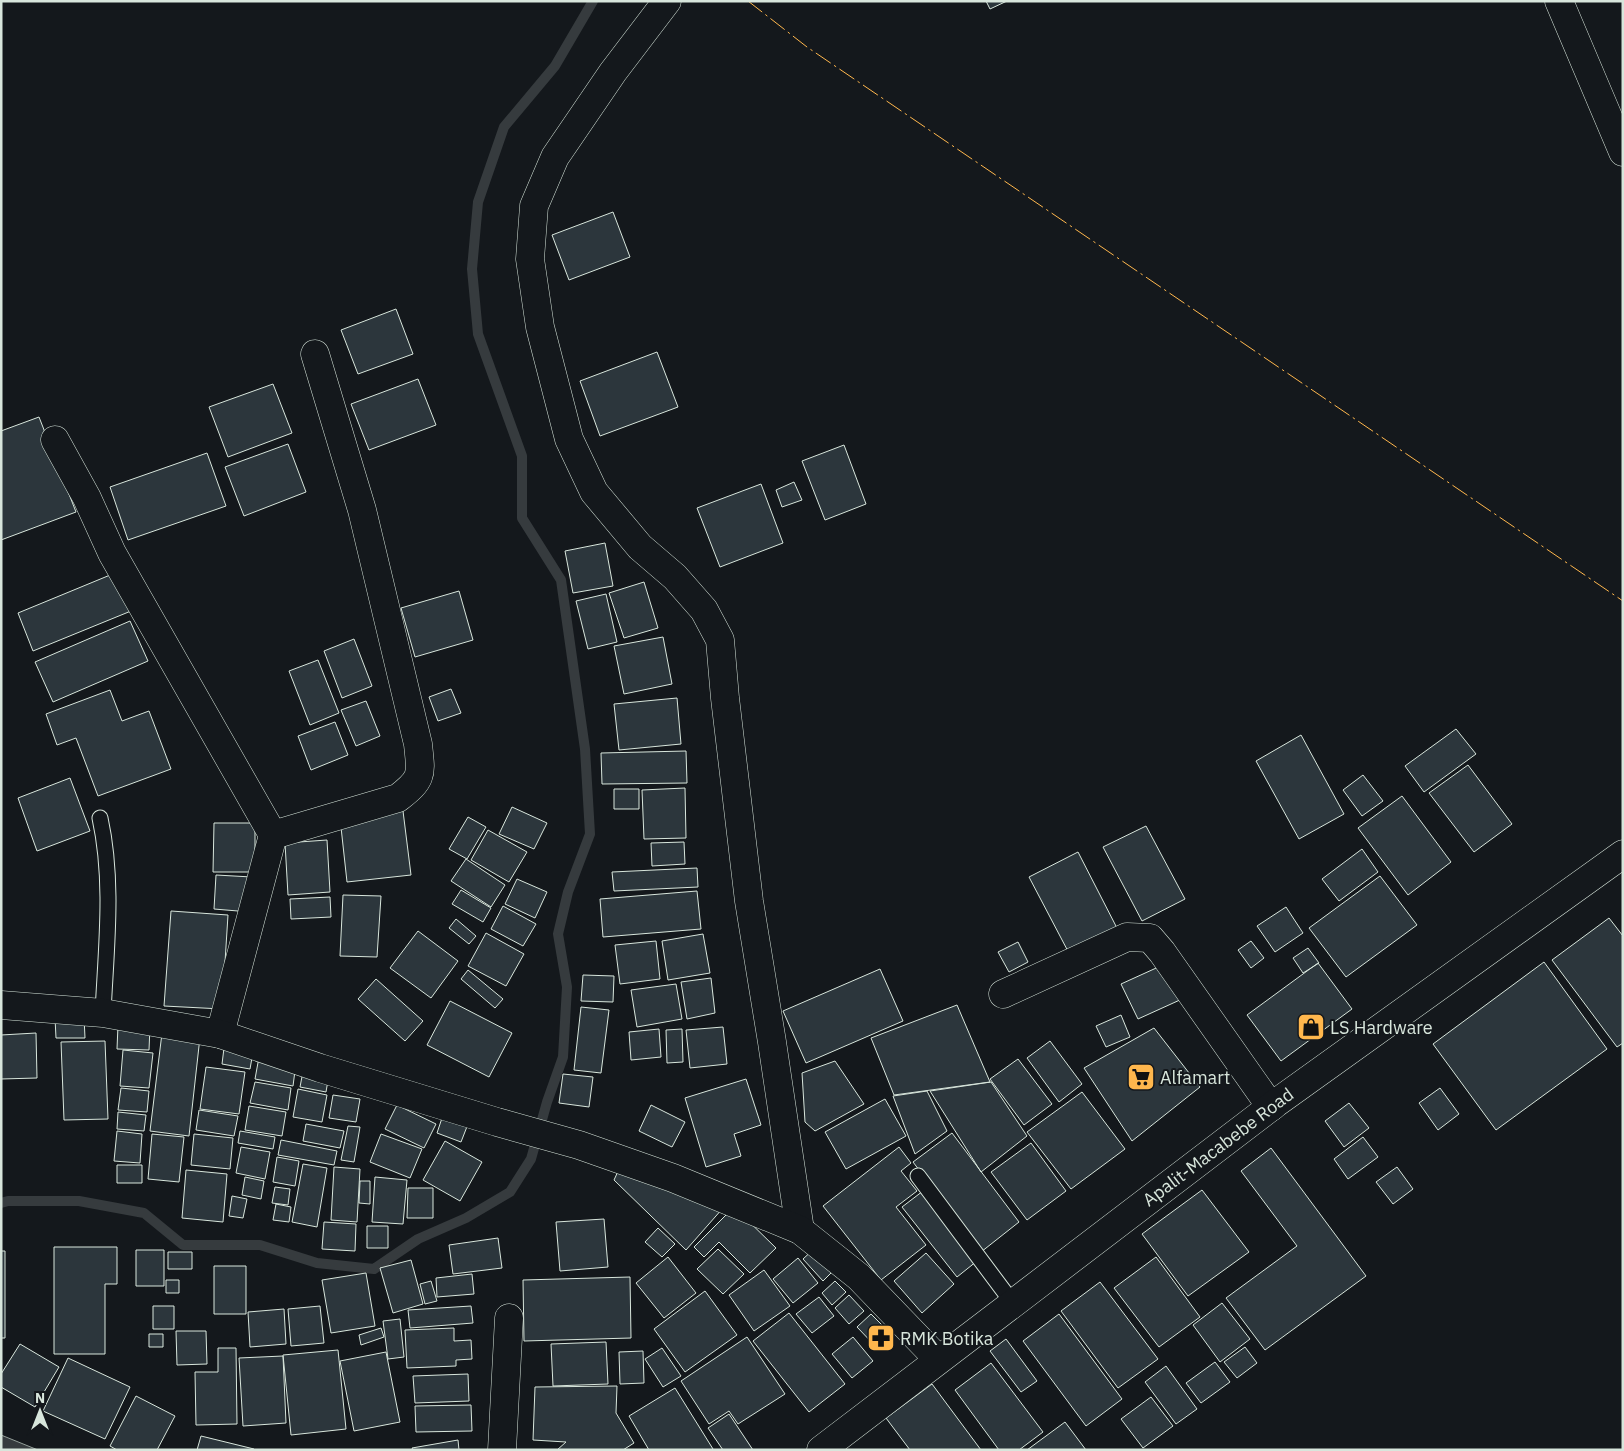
<svg xmlns="http://www.w3.org/2000/svg" width="1624" height="1451" font-family="'IBM Plex Sans',sans-serif">
<rect width="100%" height="100%" fill="#14181c"/>
<path fill="#363b3e" stroke="#939e99" d="M 1,1435 L 38,1450 L 1,1450 Z"/>
<g fill="none" stroke-linecap="round" stroke-linejoin="round">
<path stroke="#363b3e" stroke-width="10" d="M 1,1203 L 8,1201 L 79,1201 L 144,1213 L 183,1245 L 260,1245 L 317,1263 L 374,1269 L 418,1239 L 466,1218 L 510,1192 L 531,1159 L 547,1102 L 563,1057 L 567,987 L 558,934 L 568,892 L 590,834 L 585,749 L 561,580 L 522,518 L 522,456 L 478,334 L 472,269 L 478,202 L 504,127 L 555,66 L 593,1"/>
</g>
<path fill="#2c363c" stroke="#d8e6dc" d="M 986,1 L 1007,1 L 990,9 Z
M 613,212 L 630,257 L 569,280 L 552,235 Z
M 396,309 L 413,354 L 358,374 L 341,330 Z
M 657,352 L 678,407 L 600,436 L 580,381 Z
M 418,379 L 436,425 L 369,450 L 351,404 Z
M 273,384 L 292,433 L 228,457 L 209,407 Z
M 39,417 L 76,512 L 1,540 L 1,431 Z
M 288,444 L 306,492 L 244,516 L 225,467 Z
M 844,445 L 866,504 L 825,520 L 802,461 Z
M 207,453 L 226,506 L 128,540 L 110,487 Z
M 794,482 L 802,500 L 782,507 L 776,490 Z
M 761,484 L 783,543 L 720,567 L 697,508 Z
M 605,543 L 613,586 L 573,593 L 565,551 Z
M 115,573 L 131,611 L 33,651 L 18,613 Z
M 644,582 L 658,628 L 624,638 L 609,593 Z
M 459,591 L 473,640 L 415,657 L 401,608 Z
M 606,594 L 617,642 L 588,649 L 576,601 Z
M 130,621 L 148,661 L 53,702 L 35,662 Z
M 663,637 L 672,684 L 624,694 L 614,646 Z
M 354,639 L 372,686 L 342,698 L 324,651 Z
M 318,660 L 339,713 L 310,725 L 289,671 Z
M 451,689 L 461,713 L 438,721 L 429,697 Z
M 110,690 L 122,721 L 149,711 L 171,769 L 98,796 L 76,738 L 57,745 L 46,714 Z
M 677,698 L 681,744 L 619,750 L 614,704 Z
M 366,701 L 380,736 L 356,746 L 341,710 Z
M 335,722 L 348,755 L 311,770 L 298,736 Z
M 1456,729 L 1476,754 L 1424,792 L 1405,766 Z
M 1301,735 L 1344,814 L 1299,839 L 1256,761 Z
M 686,751 L 687,783 L 602,784 L 601,753 Z
M 1468,765 L 1512,824 L 1474,852 L 1429,793 Z
M 1363,775 L 1383,801 L 1362,816 L 1343,790 Z
M 70,778 L 90,831 L 37,851 L 18,798 Z
M 685,788 L 686,838 L 644,839 L 642,790 Z
M 614,789 L 639,789 L 639,809 L 614,809 Z
M 1402,796 L 1451,862 L 1408,895 L 1358,828 Z
M 512,807 L 547,823 L 534,849 L 499,834 Z
M 403,811 L 411,875 L 347,882 L 340,818 Z
M 468,817 L 486,827 L 467,859 L 449,849 Z
M 214,823 L 255,823 L 255,872 L 213,872 Z
M 1146,826 L 1185,899 L 1142,921 L 1103,847 Z
M 488,830 L 527,852 L 509,882 L 471,860 Z
M 327,840 L 330,892 L 288,895 L 285,843 Z
M 684,842 L 685,864 L 652,866 L 651,843 Z
M 1362,849 L 1378,872 L 1339,901 L 1322,879 Z
M 1078,852 L 1119,932 L 1071,957 L 1029,877 Z
M 466,859 L 505,885 L 491,907 L 451,881 Z
M 697,868 L 698,887 L 614,891 L 612,872 Z
M 216,875 L 252,877 L 250,912 L 214,909 Z
M 1380,876 L 1417,925 L 1346,977 L 1309,928 Z
M 517,879 L 547,892 L 535,918 L 505,904 Z
M 461,890 L 491,908 L 483,922 L 452,904 Z
M 697,891 L 701,929 L 603,937 L 600,899 Z
M 343,895 L 381,896 L 377,957 L 340,956 Z
M 330,897 L 331,917 L 291,919 L 290,899 Z
M 503,906 L 536,924 L 523,946 L 491,929 Z
M 1286,907 L 1303,933 L 1275,952 L 1257,926 Z
M 171,911 L 228,915 L 222,1009 L 164,1006 Z
M 1609,918 L 1623,936 L 1623,1043 L 1617,1047 L 1552,960 Z
M 456,919 L 476,936 L 469,944 L 449,928 Z
M 418,931 L 458,961 L 431,998 L 390,968 Z
M 486,933 L 524,954 L 506,986 L 468,966 Z
M 703,934 L 710,973 L 668,980 L 662,941 Z
M 656,941 L 660,979 L 620,984 L 615,945 Z
M 1251,941 L 1264,958 L 1251,968 L 1238,950 Z
M 1018,942 L 1028,962 L 1009,972 L 998,952 Z
M 1308,948 L 1319,963 L 1303,973 L 1293,958 Z
M 1544,962 L 1607,1049 L 1496,1130 L 1433,1044 Z
M 1318,963 L 1352,1009 L 1281,1061 L 1247,1015 Z
M 1165,964 L 1182,999 L 1138,1019 L 1121,984 Z
M 880,969 L 903,1021 L 806,1063 L 783,1011 Z
M 468,970 L 503,999 L 495,1008 L 461,979 Z
M 583,975 L 614,976 L 613,1002 L 581,1001 Z
M 711,978 L 715,1013 L 687,1019 L 681,982 Z
M 376,979 L 423,1021 L 405,1041 L 358,999 Z
M 676,984 L 682,1019 L 637,1027 L 631,990 Z
M 450,1001 L 512,1033 L 489,1077 L 427,1045 Z
M 957,1005 L 990,1082 L 894,1095 L 871,1038 Z
M 581,1007 L 609,1010 L 601,1073 L 574,1070 Z
M 1121,1015 L 1130,1037 L 1106,1047 L 1096,1026 Z
M 84,1017 L 85,1038 L 56,1038 L 55,1018 Z
M 118,1025 L 150,1026 L 149,1050 L 117,1049 Z
M 723,1027 L 727,1064 L 690,1068 L 686,1030 Z
M 1154,1028 L 1200,1087 L 1132,1141 L 1084,1068 Z
M 659,1029 L 661,1057 L 631,1060 L 629,1032 Z
M 682,1029 L 683,1062 L 667,1063 L 666,1030 Z
M 36,1033 L 37,1078 L 1,1079 L 1,1035 Z
M 162,1033 L 200,1037 L 189,1136 L 150,1131 Z
M 105,1041 L 108,1119 L 64,1120 L 61,1042 Z
M 1050,1041 L 1082,1084 L 1059,1102 L 1027,1058 Z
M 224,1048 L 253,1052 L 250,1069 L 222,1064 Z
M 123,1050 L 153,1053 L 149,1088 L 120,1086 Z
M 259,1057 L 296,1063 L 293,1086 L 255,1079 Z
M 1018,1059 L 1052,1104 L 1024,1125 L 990,1079 Z
M 835,1061 L 864,1104 L 815,1131 L 805,1122 L 802,1073 Z
M 304,1066 L 328,1080 L 326,1092 L 300,1087 Z
M 206,1067 L 245,1072 L 239,1114 L 200,1109 Z
M 563,1074 L 593,1077 L 589,1107 L 559,1103 Z
M 746,1079 L 761,1125 L 734,1134 L 741,1156 L 706,1167 L 685,1098 Z
M 255,1082 L 291,1088 L 288,1110 L 250,1103 Z
M 991,1082 L 1027,1136 L 981,1172 L 930,1091 Z
M 121,1088 L 149,1091 L 147,1112 L 118,1110 Z
M 1440,1088 L 1459,1114 L 1438,1130 L 1419,1103 Z
M 298,1089 L 327,1095 L 322,1122 L 293,1117 Z
M 927,1091 L 947,1131 L 915,1154 L 893,1096 Z
M 1082,1092 L 1125,1149 L 1071,1189 L 1027,1132 Z
M 333,1095 L 360,1099 L 356,1122 L 329,1118 Z
M 885,1099 L 906,1136 L 846,1169 L 825,1132 Z
M 1349,1103 L 1369,1128 L 1344,1147 L 1325,1121 Z
M 397,1105 L 436,1124 L 424,1148 L 385,1129 Z
M 651,1105 L 685,1122 L 672,1147 L 639,1131 Z
M 249,1106 L 286,1112 L 282,1136 L 245,1130 Z
M 199,1110 L 238,1116 L 234,1136 L 196,1130 Z
M 118,1112 L 146,1115 L 144,1131 L 117,1129 Z
M 443,1115 L 468,1124 L 461,1142 L 437,1133 Z
M 306,1124 L 344,1131 L 340,1148 L 303,1141 Z
M 348,1126 L 360,1127 L 354,1162 L 341,1160 Z
M 117,1131 L 142,1134 L 140,1163 L 114,1161 Z
M 240,1131 L 275,1137 L 273,1149 L 238,1143 Z
M 952,1133 L 1019,1222 L 981,1252 L 913,1162 Z
M 152,1134 L 184,1137 L 179,1182 L 148,1179 Z
M 194,1134 L 233,1138 L 230,1169 L 191,1165 Z
M 381,1134 L 422,1149 L 410,1178 L 370,1162 Z
M 1363,1137 L 1378,1157 L 1348,1179 L 1334,1159 Z
M 281,1140 L 337,1151 L 334,1165 L 278,1155 Z
M 445,1141 L 482,1162 L 460,1201 L 423,1180 Z
M 1031,1143 L 1066,1191 L 1027,1220 L 991,1172 Z
M 241,1147 L 270,1152 L 265,1179 L 236,1173 Z
M 899,1147 L 911,1163 L 901,1171 L 917,1191 L 896,1207 L 926,1245 L 881,1280 L 823,1206 Z
M 1271,1148 L 1366,1276 L 1265,1350 L 1226,1298 L 1297,1246 L 1241,1171 Z
M 277,1157 L 299,1161 L 295,1186 L 273,1182 Z
M 303,1164 L 327,1168 L 317,1227 L 292,1222 Z
M 117,1165 L 142,1165 L 142,1183 L 117,1183 Z
M 334,1167 L 360,1169 L 357,1222 L 331,1220 Z
M 620,1167 L 723,1208 L 686,1250 L 614,1180 Z
M 1397,1167 L 1413,1189 L 1393,1204 L 1376,1182 Z
M 186,1170 L 227,1174 L 223,1222 L 182,1218 Z
M 245,1177 L 264,1181 L 261,1199 L 242,1195 Z
M 375,1177 L 407,1180 L 403,1224 L 372,1222 Z
M 360,1181 L 370,1181 L 370,1204 L 359,1203 Z
M 275,1187 L 290,1189 L 288,1205 L 272,1203 Z
M 408,1188 L 433,1188 L 433,1218 L 407,1218 Z
M 1202,1190 L 1249,1252 L 1188,1296 L 1142,1234 Z
M 923,1191 L 977,1261 L 957,1277 L 902,1207 Z
M 232,1196 L 247,1199 L 243,1218 L 229,1216 Z
M 276,1204 L 291,1207 L 289,1222 L 273,1220 Z
M 734,1207 L 776,1248 L 750,1273 L 719,1242 L 704,1257 L 694,1247 Z
M 604,1219 L 608,1267 L 560,1271 L 556,1222 Z
M 324,1222 L 356,1224 L 355,1251 L 322,1249 Z
M 367,1226 L 388,1226 L 388,1248 L 367,1248 Z
M 658,1228 L 675,1244 L 662,1257 L 645,1242 Z
M 498,1238 L 502,1268 L 453,1274 L 449,1245 Z
M 54,1247 L 117,1247 L 117,1284 L 105,1284 L 105,1354 L 54,1354 Z
M 815,1248 L 835,1269 L 823,1281 L 803,1259 Z
M 718,1249 L 744,1274 L 723,1294 L 697,1269 Z
M 136,1250 L 164,1250 L 164,1286 L 136,1286 Z
M 1,1251 L 5,1251 L 5,1338 L 1,1338 Z
M 168,1252 L 192,1252 L 192,1269 L 168,1269 Z
M 926,1253 L 954,1284 L 922,1313 L 894,1281 Z
M 668,1257 L 696,1293 L 664,1318 L 636,1283 Z
M 1156,1257 L 1200,1317 L 1159,1347 L 1114,1288 Z
M 798,1258 L 818,1283 L 793,1303 L 773,1279 Z
M 411,1260 L 423,1304 L 393,1313 L 380,1268 Z
M 214,1266 L 246,1266 L 246,1314 L 214,1314 Z
M 764,1270 L 790,1306 L 754,1331 L 729,1295 Z
M 366,1273 L 375,1326 L 331,1333 L 322,1280 Z
M 472,1274 L 474,1294 L 437,1297 L 436,1278 Z
M 630,1277 L 631,1338 L 524,1341 L 523,1280 Z
M 166,1280 L 179,1280 L 179,1293 L 166,1293 Z
M 431,1281 L 437,1301 L 425,1304 L 420,1284 Z
M 835,1281 L 846,1292 L 832,1305 L 822,1293 Z
M 1100,1282 L 1158,1359 L 1118,1388 L 1061,1311 Z
M 705,1291 L 737,1335 L 685,1372 L 654,1329 Z
M 849,1295 L 864,1311 L 849,1324 L 835,1308 Z
M 819,1297 L 834,1316 L 812,1333 L 796,1314 Z
M 1222,1303 L 1250,1339 L 1220,1362 L 1193,1325 Z
M 153,1306 L 174,1306 L 174,1329 L 153,1329 Z
M 320,1306 L 324,1343 L 291,1346 L 288,1309 Z
M 471,1306 L 473,1323 L 410,1328 L 408,1310 Z
M 284,1309 L 286,1344 L 250,1347 L 248,1312 Z
M 789,1313 L 845,1384 L 809,1412 L 753,1341 Z
M 871,1314 L 893,1336 L 878,1349 L 857,1327 Z
M 1059,1314 L 1122,1399 L 1086,1426 L 1023,1341 Z
M 400,1319 L 404,1357 L 388,1359 L 383,1321 Z
M 381,1328 L 384,1337 L 361,1345 L 359,1335 Z
M 454,1328 L 454,1341 L 471,1340 L 472,1359 L 456,1360 L 456,1366 L 407,1368 L 405,1330 Z
M 176,1331 L 206,1331 L 207,1364 L 177,1365 Z
M 149,1334 L 163,1334 L 163,1347 L 149,1347 Z
M 747,1337 L 785,1394 L 738,1424 L 729,1411 L 709,1424 L 681,1381 Z
M 853,1337 L 873,1361 L 852,1378 L 832,1354 Z
M 1006,1339 L 1037,1381 L 1021,1392 L 990,1351 Z
M 606,1342 L 608,1384 L 553,1386 L 551,1344 Z
M 20,1344 L 59,1367 L 35,1407 L 1,1387 L 1,1374 Z
M 1245,1347 L 1257,1363 L 1237,1378 L 1224,1362 Z
M 218,1348 L 236,1348 L 237,1424 L 196,1425 L 195,1372 L 218,1372 Z
M 662,1348 L 681,1376 L 663,1387 L 645,1359 Z
M 338,1350 L 346,1429 L 291,1435 L 283,1355 Z
M 643,1351 L 644,1383 L 620,1384 L 619,1352 Z
M 386,1352 L 400,1422 L 354,1431 L 340,1361 Z
M 283,1356 L 286,1423 L 243,1426 L 239,1358 Z
M 68,1358 L 130,1387 L 105,1439 L 43,1411 Z
M 1215,1362 L 1230,1382 L 1201,1403 L 1186,1383 Z
M 991,1363 L 1043,1432 L 1019,1450 L 999,1450 L 955,1390 Z
M 1166,1366 L 1197,1409 L 1176,1424 L 1145,1382 Z
M 468,1374 L 469,1401 L 415,1403 L 413,1376 Z
M 932,1384 L 981,1450 L 910,1450 L 886,1418 Z
M 617,1386 L 616,1413 L 634,1443 L 623,1450 L 557,1450 L 566,1442 L 533,1440 L 535,1387 Z
M 675,1388 L 713,1449 L 712,1450 L 649,1450 L 629,1416 Z
M 136,1396 L 175,1416 L 157,1450 L 117,1450 L 110,1446 Z
M 1151,1397 L 1173,1426 L 1143,1448 L 1121,1419 Z
M 471,1405 L 472,1431 L 416,1432 L 415,1406 Z
M 729,1414 L 753,1450 L 723,1450 L 708,1428 Z
M 1065,1422 L 1086,1450 L 1027,1450 Z
M 201,1436 L 254,1449 L 254,1450 L 197,1450 Z
M 458,1440 L 459,1450 L 413,1450 L 412,1448 Z"/>
<g fill="none" stroke-linecap="round" stroke-linejoin="round">
<g stroke="#d8e6dc" stroke-width="17">
<path id="service" d="M 100,818 C 114,882 106,948 103,1013
M 918,1176 L 1012,1302"/>
</g>
<g stroke="#d8e6dc" stroke-width="29">
<path id="minor" d="M 667,1 L 613,72 L 555,157 L 534,206 L 530,259 L 540,327 L 569,439 L 594,492 L 640,547 L 675,577 L 704,610 L 720,640 L 725,698 L 749,901 L 772,1042 L 800,1230
M 1559,1 L 1623,152
M 55,440 L 87,498 L 112,553 L 273,835 L 220,1034
M 273,835 L 398,798 C 424,778 421,774 418,744 L 362,510 L 315,354
M 1003,994 L 1127,937 L 1150,938 L 1162,952 L 1271,1107
M 502,1450 L 509,1318"/>
</g>
<g stroke="#d8e6dc" stroke-width="29">
<path id="secondary" d="M 1,1005 L 103,1013 L 220,1034 L 320,1068 L 497,1122 L 579,1145 L 673,1178 L 800,1230 L 859,1277 L 938,1359
M 821,1450 L 1276,1103 L 1623,854"/>
</g>
<use href="#service" stroke="#14181c" stroke-width="15"/>
<use href="#minor" stroke="#14181c" stroke-width="28"/>
<use href="#secondary" stroke="#14181c" stroke-width="28"/>
<path stroke="#ffb74d" stroke-width="1" stroke-dasharray="18 4 2.5 4" stroke-linecap="butt" d="M 748,1 L 807,47 L 1623,601"/>
</g>
<defs>
<g id="shop-square" transform="scale(1.4375)"><rect x="-9" y="-9" width="18" height="18" rx="4" fill="#ffb74d" stroke="#14181c"/><path d="M-5-2.5h2.3a2.7 3.5 0 0 1 5.4 0H5L5.5 6h-11ZM-1.5-2.5h3a1.5 2.3 0 0 0-3 0Z" fill="#111"/></g>
<g id="supermarket-square" transform="scale(1.4375)"><rect x="-9" y="-9" width="18" height="18" rx="4" fill="#ffb74d" stroke="#14181c"/><path d="M-6-5.5h2.5l.6 2H6L4.5 2H-2.5L-4.4-4H-6ZM-1.5 3.2a1.3 1.3 0 1 0 .1 0ZM3 3.2a1.3 1.3 0 1 0 .1 0Z" fill="#111"/></g>
<g id="pharmacy-square" transform="scale(1.4375)"><rect x="-9" y="-9" width="18" height="18" rx="4" fill="#ffb74d" stroke="#14181c"/><path d="M-2-6h4v4h4v4h-4v4h-4v-4h-4v-4h4Z" fill="#111"/></g>
</defs>
<g fill-rule="evenodd">
<use href="#shop-square" x="1311" y="1027"/>
<use href="#supermarket-square" x="1141" y="1077"/>
<use href="#pharmacy-square" x="881" y="1338"/>
</g>
<g text-anchor="middle" dominant-baseline="central" stroke-width="4" stroke-linejoin="round" paint-order="stroke">
<g font-size="18" fill="#d8e6dc" stroke="#14181c" text-anchor="start">
<text x="1330" y="1027">LS Hardware</text>
<text x="1160" y="1077">Alfamart</text>
<text x="900" y="1338">RMK Botika</text>
</g>
<g font-size="18" fill="#d8e6dc" stroke="#14181c">
<text transform="translate(1218 1147) rotate(-37)">Apalit-Macabebe Road</text>
</g>
</g>
<rect width="1624" height="1451" fill="none" stroke="#d8e6dc" stroke-width="5"/>
<g transform="translate(40 1411)" stroke="#14181c" stroke-width="4" paint-order="stroke">
<path d="M0-4L9 19L0 12L-9 19Z" fill="#d8e6dc"/>
<text y="-8" font-size="14" font-weight="bold" text-anchor="middle" fill="#d8e6dc">N</text>
</g>
</svg>
